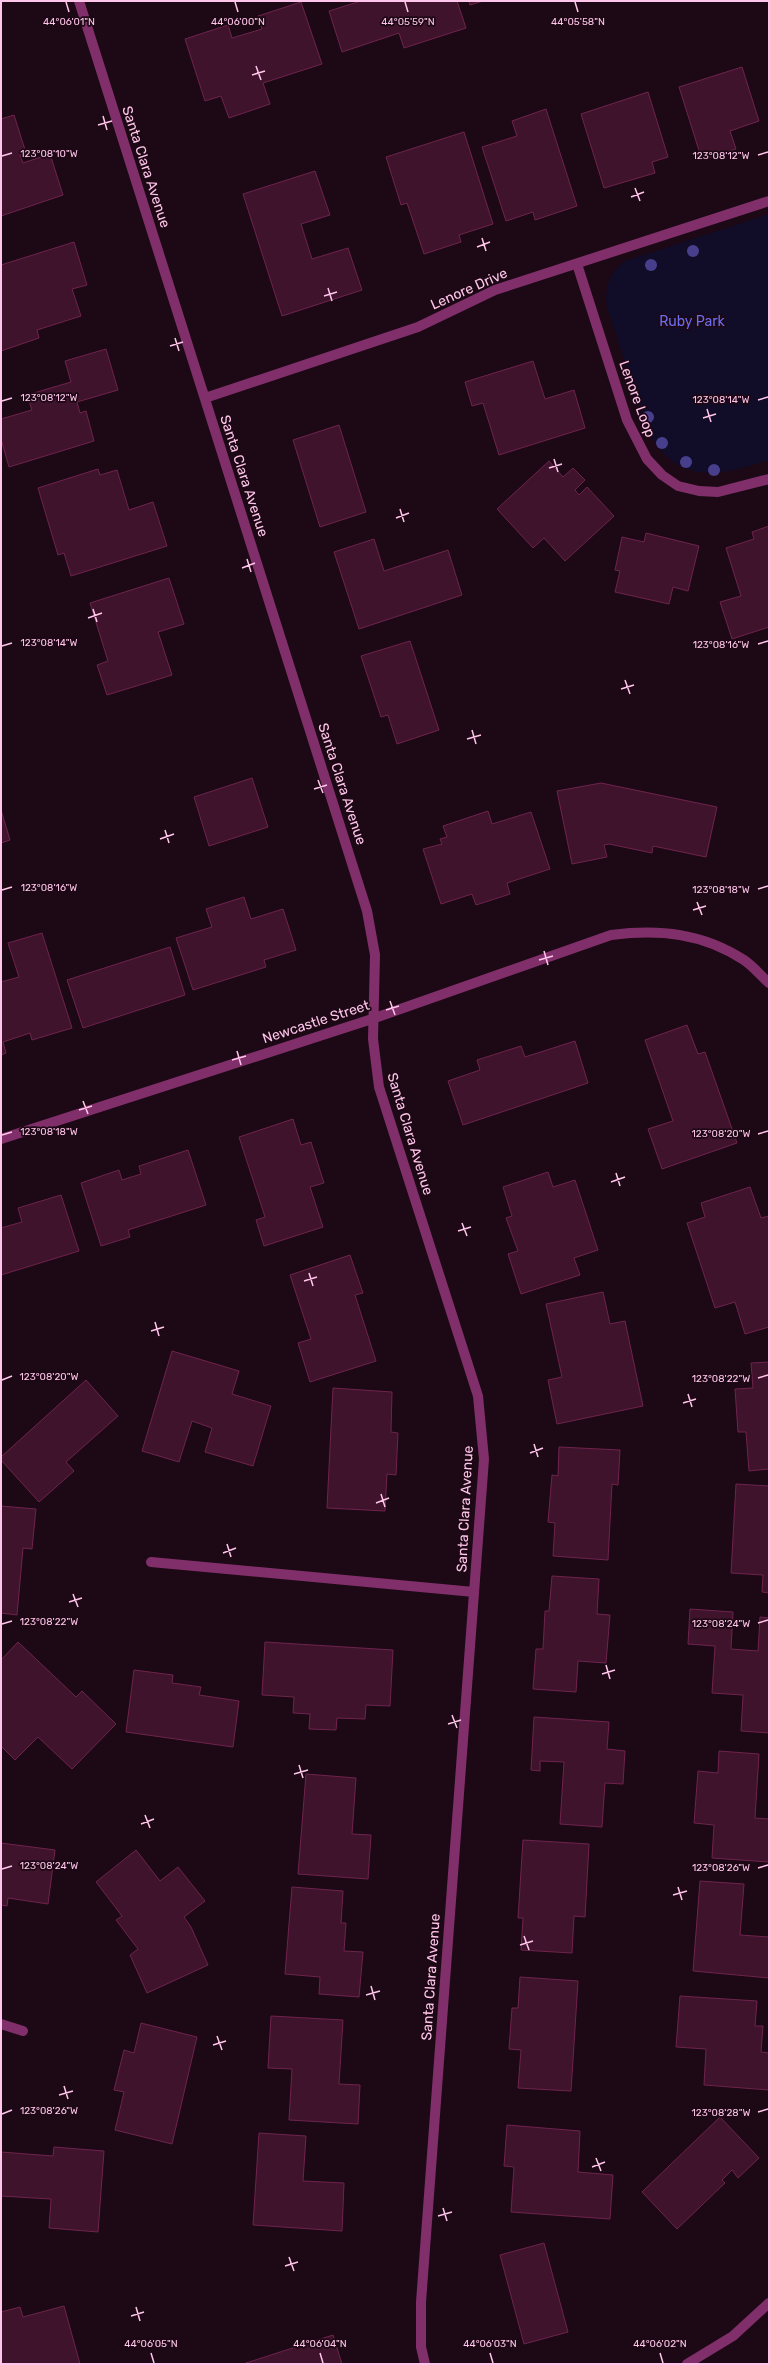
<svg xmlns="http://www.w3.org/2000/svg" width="770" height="2365" font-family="Rubik,sans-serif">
<rect width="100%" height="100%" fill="#1d0915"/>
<path fill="#110c27" d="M 769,214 L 769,460 C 716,477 678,486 646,429 L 607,307 C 604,288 609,272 625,261 Z"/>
<path fill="#3f132c" stroke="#6e234d" d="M 361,1 L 457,1 L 466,28 L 404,48 L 399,33 L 342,52 L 329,11 Z
M 469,1 L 483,1 L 470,5 Z
M 301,2 L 322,64 L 263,83 L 270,104 L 229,118 L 221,96 L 205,101 L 185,39 L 228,25 L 232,38 L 262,29 L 258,16 Z
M 742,67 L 759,121 L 730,131 L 736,149 L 702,160 L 679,87 Z
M 648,92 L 668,157 L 652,162 L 655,173 L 604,188 L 581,114 Z
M 546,109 L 577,206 L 535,220 L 533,212 L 506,221 L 482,147 L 517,136 L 512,121 Z
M 14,115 L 26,153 L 20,155 L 23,163 L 50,154 L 63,195 L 1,216 L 1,119 Z
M 464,132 L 493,224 L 459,235 L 461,242 L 424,254 L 407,203 L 401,205 L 386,157 Z
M 315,171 L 330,215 L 301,224 L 312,259 L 348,248 L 362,290 L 282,316 L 243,194 Z
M 74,242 L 87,285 L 72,289 L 81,316 L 37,330 L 39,338 L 1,351 L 1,265 Z
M 106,349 L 118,390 L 77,402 L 80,413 L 86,411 L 94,441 L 9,467 L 1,439 L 1,419 L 32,410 L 27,395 L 71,382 L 65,361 Z
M 533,361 L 545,399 L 574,390 L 585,428 L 499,455 L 483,403 L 472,406 L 465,382 Z
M 339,425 L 366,512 L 320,527 L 293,440 Z
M 549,461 L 563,477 L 573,468 L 585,480 L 575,490 L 579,495 L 587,487 L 614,516 L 565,561 L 544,538 L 533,548 L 497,509 Z
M 98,469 L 100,475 L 117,470 L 129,510 L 153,502 L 167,546 L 71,576 L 64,553 L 58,555 L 38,488 Z
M 769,526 L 769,627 L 732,639 L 720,602 L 741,596 L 726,548 L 754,539 L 752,532 Z
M 646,533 L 699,546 L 688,591 L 673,587 L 669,604 L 615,592 L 620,571 L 615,570 L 622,537 L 644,542 Z
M 374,539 L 384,571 L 448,550 L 462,595 L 359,629 L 334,552 Z
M 169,578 L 184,624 L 158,632 L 172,675 L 107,695 L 97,665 L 108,661 L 90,603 Z
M 410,641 L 439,730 L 397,744 L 388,715 L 381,717 L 361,656 Z
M 252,778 L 268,827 L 209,846 L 194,797 Z
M 601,783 L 717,807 L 706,857 L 653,846 L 652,853 L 609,844 L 604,845 L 607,857 L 572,864 L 557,791 Z
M 1,810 L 10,840 L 1,843 Z
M 488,811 L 492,824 L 531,812 L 550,869 L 507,883 L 510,894 L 476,905 L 472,894 L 441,904 L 423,849 L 442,844 L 440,839 L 447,837 L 443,826 Z
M 244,897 L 251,919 L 283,909 L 296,950 L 264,960 L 266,967 L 193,990 L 176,938 L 212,927 L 206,909 Z
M 42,933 L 72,1028 L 32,1040 L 30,1033 L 3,1042 L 6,1053 L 1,1055 L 1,982 L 19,977 L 8,943 Z
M 170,947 L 185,995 L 83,1028 L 67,980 Z
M 687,1025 L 698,1054 L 705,1052 L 737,1143 L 662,1169 L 648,1129 L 673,1121 L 645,1040 Z
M 575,1041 L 588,1083 L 463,1125 L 448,1081 L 480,1070 L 477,1060 L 521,1046 L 525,1057 Z
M 293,1119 L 301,1145 L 311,1142 L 324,1183 L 310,1187 L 323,1227 L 264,1246 L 256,1220 L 265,1217 L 239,1137 Z
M 188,1150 L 206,1205 L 128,1230 L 130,1237 L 101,1246 L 81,1183 L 119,1170 L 122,1180 L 141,1174 L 139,1166 Z
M 548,1172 L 553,1187 L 575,1180 L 598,1250 L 574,1258 L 580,1275 L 521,1294 L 508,1254 L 518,1251 L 506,1218 L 512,1216 L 503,1187 Z
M 750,1187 L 761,1218 L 769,1216 L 769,1327 L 745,1334 L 735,1302 L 715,1308 L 687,1223 L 705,1217 L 701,1203 Z
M 61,1195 L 79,1251 L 1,1275 L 1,1228 L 22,1222 L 18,1208 Z
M 350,1255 L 363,1293 L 355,1295 L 376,1361 L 310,1382 L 298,1343 L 311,1339 L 290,1275 Z
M 603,1292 L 610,1324 L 625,1321 L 643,1406 L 557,1424 L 548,1380 L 562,1377 L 546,1304 Z
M 172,1351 L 239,1371 L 232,1394 L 271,1406 L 253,1466 L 205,1452 L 212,1428 L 192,1421 L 179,1462 L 142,1451 Z
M 769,1362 L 769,1469 L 749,1471 L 746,1432 L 738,1432 L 735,1389 L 753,1388 L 751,1363 Z
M 86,1380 L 118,1416 L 66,1462 L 74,1471 L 39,1502 L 1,1460 L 1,1457 Z
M 333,1388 L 392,1392 L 391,1432 L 398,1433 L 396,1475 L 387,1474 L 385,1511 L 327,1508 Z
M 559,1447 L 620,1450 L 618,1485 L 612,1484 L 608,1560 L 553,1556 L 555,1523 L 548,1522 L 552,1475 L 558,1476 Z
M 736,1484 L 769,1486 L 769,1593 L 762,1592 L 763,1575 L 731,1573 Z
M 1,1506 L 36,1509 L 32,1549 L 23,1548 L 17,1615 L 1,1613 Z
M 552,1576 L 599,1579 L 597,1614 L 610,1615 L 606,1663 L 578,1661 L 576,1692 L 533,1689 L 536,1649 L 543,1649 L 545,1611 L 549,1611 Z
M 690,1609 L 733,1612 L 731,1649 L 758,1651 L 760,1617 L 769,1618 L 769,1733 L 741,1731 L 743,1695 L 712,1693 L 715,1646 L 688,1644 Z
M 18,1642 L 76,1697 L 82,1691 L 116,1724 L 72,1769 L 38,1737 L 15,1760 L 1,1746 L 1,1660 Z
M 265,1642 L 393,1650 L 390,1706 L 366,1705 L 365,1719 L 337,1718 L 336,1730 L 309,1729 L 310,1714 L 293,1713 L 294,1697 L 262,1695 Z
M 134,1670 L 173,1675 L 172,1683 L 201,1687 L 199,1695 L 239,1701 L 233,1747 L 126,1732 Z
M 534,1717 L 609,1722 L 607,1749 L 625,1751 L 623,1784 L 605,1783 L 602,1827 L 560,1824 L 564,1762 L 540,1761 L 540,1771 L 531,1770 Z
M 719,1751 L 759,1754 L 755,1818 L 769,1819 L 769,1862 L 712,1858 L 714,1825 L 694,1823 L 698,1771 L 718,1773 Z
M 306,1774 L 356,1778 L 352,1834 L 371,1835 L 368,1879 L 298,1874 Z
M 523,1840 L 589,1844 L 585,1917 L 574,1916 L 572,1953 L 521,1950 L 523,1918 L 518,1918 Z
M 1,1843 L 55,1850 L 48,1904 L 8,1898 L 7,1906 L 1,1905 Z
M 136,1850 L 160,1881 L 178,1867 L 205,1901 L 184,1917 L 191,1927 L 208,1965 L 147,1993 L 130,1955 L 138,1949 L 116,1920 L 122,1916 L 96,1882 Z
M 700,1881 L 744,1884 L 740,1935 L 769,1937 L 769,1978 L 693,1971 Z
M 292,1887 L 343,1891 L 341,1923 L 346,1923 L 344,1951 L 363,1952 L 359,1997 L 319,1994 L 320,1977 L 285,1974 Z
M 520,1977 L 578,1981 L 571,2091 L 518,2088 L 521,2050 L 509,2049 L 512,2008 L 518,2008 Z
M 680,1996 L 757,2001 L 755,2026 L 763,2026 L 761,2052 L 769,2053 L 769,2090 L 704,2085 L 706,2049 L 676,2047 Z
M 271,2016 L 343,2020 L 339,2084 L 360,2085 L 358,2124 L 289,2120 L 292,2069 L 268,2068 Z
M 141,2023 L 197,2037 L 172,2144 L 115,2130 L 124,2092 L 114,2090 L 124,2050 L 134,2053 Z
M 720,2117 L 759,2158 L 738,2178 L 732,2170 L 722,2180 L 725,2183 L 677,2229 L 642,2192 Z
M 507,2125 L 580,2131 L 578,2172 L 613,2175 L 610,2219 L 511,2212 L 514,2167 L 504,2166 Z
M 259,2133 L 306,2136 L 303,2181 L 344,2183 L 342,2231 L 253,2225 Z
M 54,2147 L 104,2151 L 98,2232 L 49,2228 L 51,2199 L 1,2196 L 1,2152 L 53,2156 Z
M 544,2243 L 568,2332 L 524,2344 L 500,2255 Z
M 64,2306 L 80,2364 L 1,2364 L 1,2312 L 20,2307 L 23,2317 Z
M 333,2335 L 342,2364 L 243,2364 Z"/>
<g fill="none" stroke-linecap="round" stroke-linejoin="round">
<path stroke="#812f6a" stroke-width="10" d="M 79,1 L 367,911 L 375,955 L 373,1039 L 379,1087 L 478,1396 L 484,1459 L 421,2302 L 421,2347 L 425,2364
M 577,264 L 627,420 L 647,459 L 662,475 L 678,486 L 699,491 L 718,492 L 769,479
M 205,398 L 418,327 L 495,290 L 769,201
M 1,1139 L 372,1019 L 611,935 C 660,929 702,933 744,960 C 753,966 761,976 769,983
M 151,1562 L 474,1592
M 1,2024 L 23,2031
M 687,2364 L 733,2336 L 769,2303"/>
</g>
<g fill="#483f8c">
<circle cx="693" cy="251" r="6"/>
<circle cx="651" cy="265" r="6"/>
<circle cx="648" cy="417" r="6"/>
<circle cx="662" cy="443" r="6"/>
<circle cx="686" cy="462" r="6"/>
<circle cx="714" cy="470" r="6"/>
</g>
<path fill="none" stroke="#ffc5ea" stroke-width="1.5" d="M 66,2 L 69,12M 235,2 L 238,12M 405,2 L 408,12M 575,2 L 578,12M 256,66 L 261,80M 252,75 L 265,71M 103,116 L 107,130M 98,125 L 112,121M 758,155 L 768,152M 2,156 L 12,153M 635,188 L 640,201M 631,197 L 644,192M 482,238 L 486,251M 477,247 L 490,242M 328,288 L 332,301M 324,296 L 337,292M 175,338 L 179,351M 170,346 L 183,342M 758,400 L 768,397M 2,401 L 12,398M 707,409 L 711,422M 703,418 L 716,414M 554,459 L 558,472M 549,468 L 562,464M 400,509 L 404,522M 396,518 L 409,513M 247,559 L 251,572M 242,568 L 255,563M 93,609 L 97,622M 88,618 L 102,613M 758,644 L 768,641M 2,646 L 12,643M 625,680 L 630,694M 621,689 L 634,685M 472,730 L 476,744M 467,739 L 481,735M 318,780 L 323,793M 314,789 L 327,785M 165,830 L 169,843M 160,839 L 174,834M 758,889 L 768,886M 2,890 L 12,887M 697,902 L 702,915M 693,910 L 706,906M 544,951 L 548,965M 539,960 L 553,956M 390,1001 L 395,1015M 386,1010 L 399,1006M 237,1051 L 241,1065M 232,1060 L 246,1056M 83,1101 L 88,1114M 79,1110 L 92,1106M 758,1134 L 768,1131M 2,1135 L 12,1132M 616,1173 L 620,1186M 611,1182 L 625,1177M 462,1223 L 467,1236M 458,1231 L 471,1227M 309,1273 L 313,1286M 304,1281 L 317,1277M 155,1322 L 159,1336M 151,1331 L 164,1327M 758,1378 L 768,1375M 2,1380 L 12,1376M 688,1394 L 692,1407M 683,1403 L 696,1399M 534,1444 L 538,1457M 530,1453 L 543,1448M 381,1494 L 385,1507M 376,1503 L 389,1498M 227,1544 L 231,1557M 223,1553 L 236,1548M 73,1594 L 78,1607M 69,1602 L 82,1598M 758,1623 L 768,1620M 2,1624 L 12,1621M 606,1665 L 610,1679M 602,1674 L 615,1670M 452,1715 L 457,1728M 448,1724 L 461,1720M 299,1765 L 303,1778M 294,1774 L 308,1770M 145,1815 L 150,1828M 141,1824 L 154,1819M 758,1868 L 768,1865M 2,1869 L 12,1866M 678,1887 L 682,1900M 673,1895 L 687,1891M 524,1936 L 529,1950M 520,1945 L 533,1941M 371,1986 L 375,2000M 366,1995 L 380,1991M 217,2036 L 222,2050M 213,2045 L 226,2041M 64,2086 L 68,2099M 59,2095 L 73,2091M 758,2112 L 768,2109M 2,2114 L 12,2110M 596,2158 L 601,2171M 592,2167 L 605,2162M 443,2208 L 447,2221M 438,2216 L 452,2212M 289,2257 L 294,2271M 285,2266 L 298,2262M 136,2307 L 140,2321M 131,2316 L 144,2312M 151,2353 L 154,2363M 320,2353 L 323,2363M 490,2353 L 493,2363M 660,2353 L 663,2363"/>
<g text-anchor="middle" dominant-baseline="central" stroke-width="3.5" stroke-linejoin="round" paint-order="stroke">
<g font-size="14" fill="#ffc5ea" stroke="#1d0915">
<text transform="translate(146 167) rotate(72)">Santa Clara Avenue</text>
<text transform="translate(469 289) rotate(-24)">Lenore Drive</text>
<text transform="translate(637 399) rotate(70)">Lenore Loop</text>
<text transform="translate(244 476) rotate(72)">Santa Clara Avenue</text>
<text transform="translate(342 784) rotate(72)">Santa Clara Avenue</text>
<text transform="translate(316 1022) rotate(-18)">Newcastle Street</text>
<text transform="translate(410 1134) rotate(73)">Santa Clara Avenue</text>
<text transform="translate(465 1509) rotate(-87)">Santa Clara Avenue</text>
<text transform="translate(431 1977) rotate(-86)">Santa Clara Avenue</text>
</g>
<g font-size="14" fill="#6b6cee" stroke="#1d0915">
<text x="692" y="321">Ruby Park</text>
</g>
</g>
<g font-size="10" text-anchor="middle" fill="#ffc5ea" stroke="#1d0915" stroke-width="3.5" stroke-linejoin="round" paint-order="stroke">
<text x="69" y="25">44°06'01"N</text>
<text x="238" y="25">44°06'00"N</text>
<text x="408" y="25">44°05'59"N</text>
<text x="578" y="25">44°05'58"N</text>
<text x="49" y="157">123°08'10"W</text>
<text x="721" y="159">123°08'12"W</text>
<text x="49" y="401">123°08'12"W</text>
<text x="721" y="403">123°08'14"W</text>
<text x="49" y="646">123°08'14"W</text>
<text x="721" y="648">123°08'16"W</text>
<text x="49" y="891">123°08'16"W</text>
<text x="721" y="893">123°08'18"W</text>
<text x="49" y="1135">123°08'18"W</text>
<text x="721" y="1137">123°08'20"W</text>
<text x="49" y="1380">123°08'20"W</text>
<text x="721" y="1382">123°08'22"W</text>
<text x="49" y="1625">123°08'22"W</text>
<text x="721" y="1627">123°08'24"W</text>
<text x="49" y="1869">123°08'24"W</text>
<text x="721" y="1871">123°08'26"W</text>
<text x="49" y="2114">123°08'26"W</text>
<text x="721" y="2116">123°08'28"W</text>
<text x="151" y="2347">44°06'05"N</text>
<text x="320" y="2347">44°06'04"N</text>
<text x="490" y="2347">44°06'03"N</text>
<text x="660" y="2347">44°06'02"N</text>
</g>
<rect width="770" height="2365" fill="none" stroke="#ffc5ea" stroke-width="4"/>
</svg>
